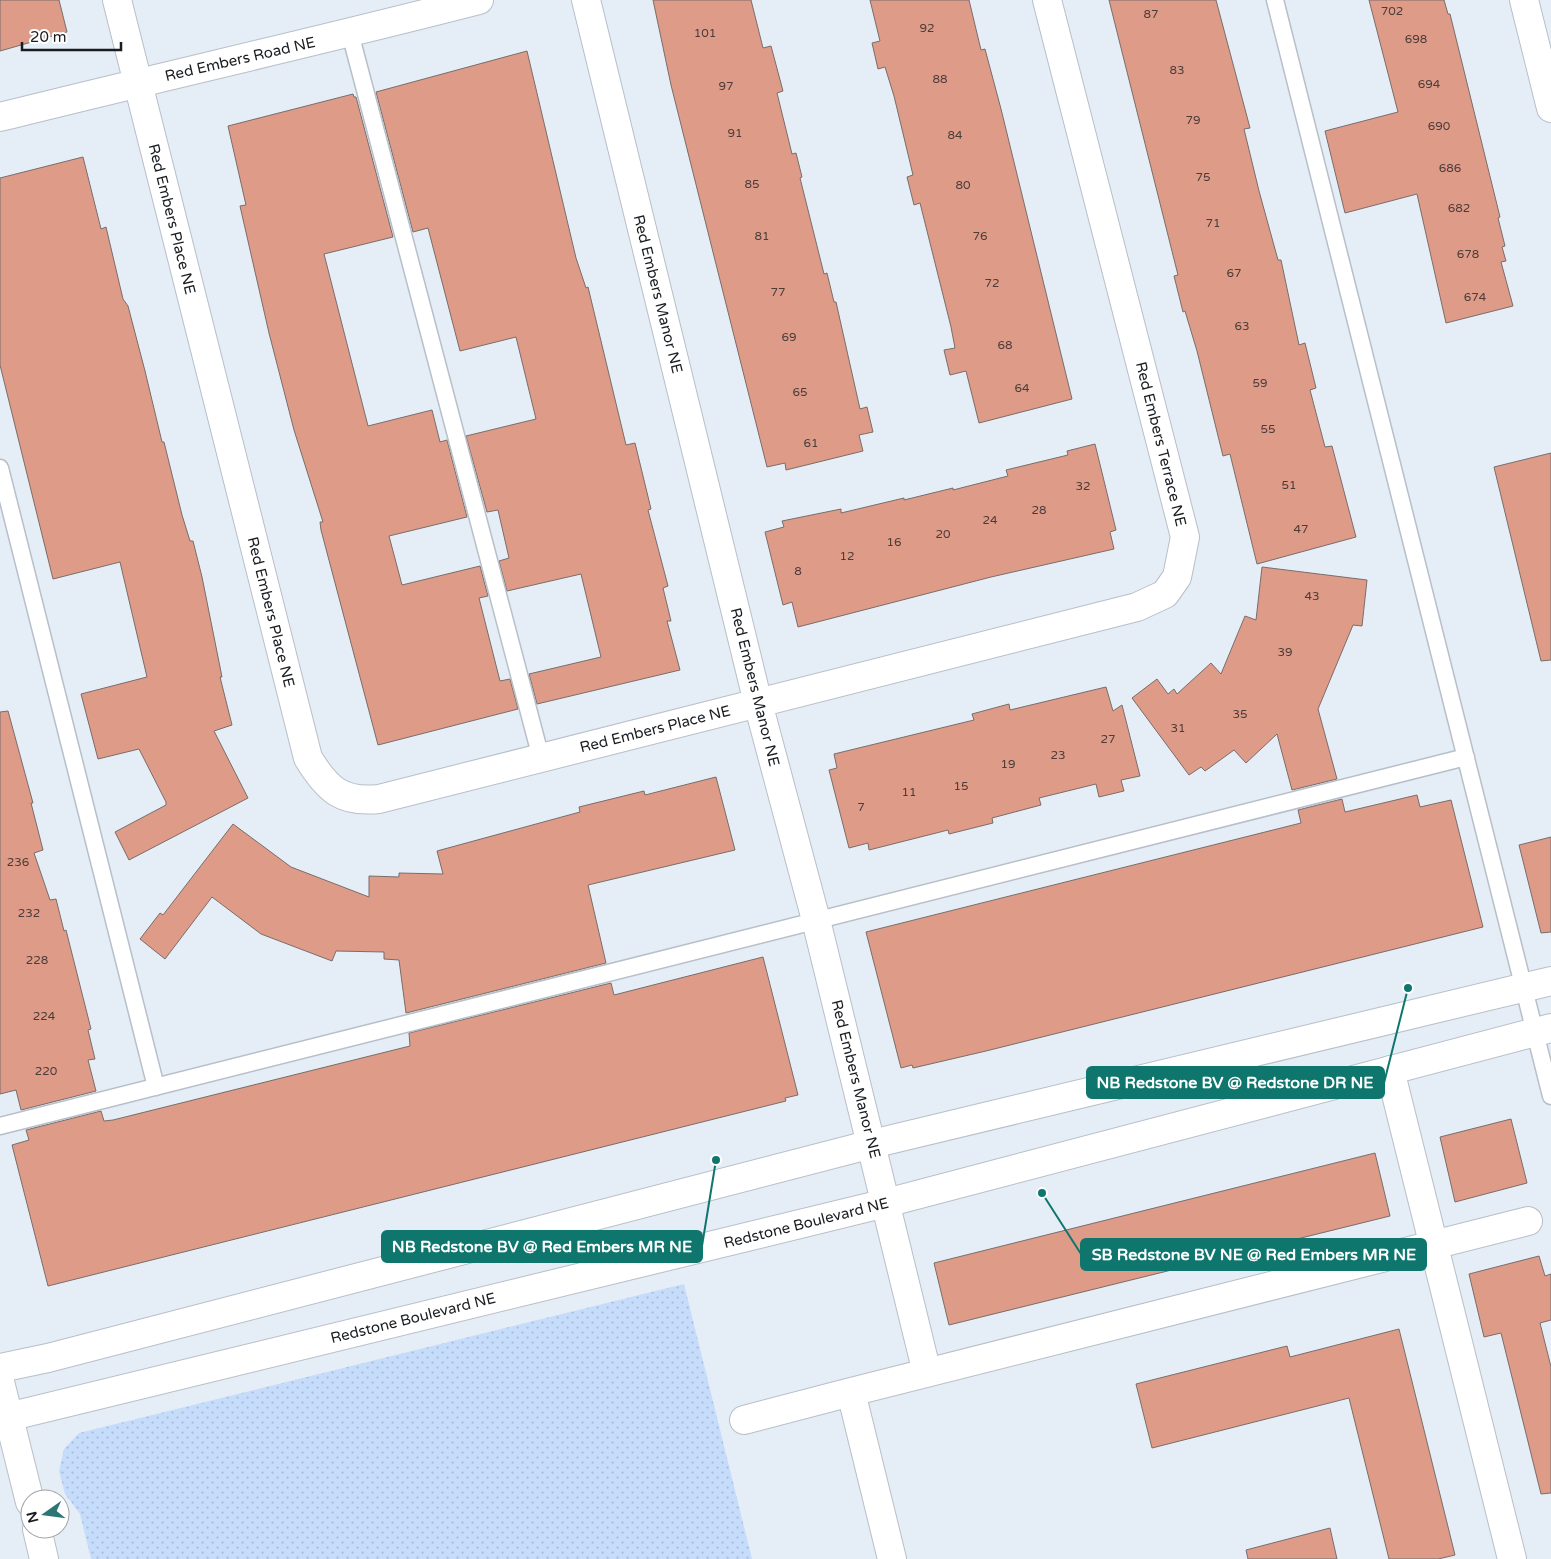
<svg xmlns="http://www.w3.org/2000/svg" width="1551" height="1559" font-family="'Varela Round',sans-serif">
<defs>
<pattern id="park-dots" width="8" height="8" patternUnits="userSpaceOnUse" patternTransform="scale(1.25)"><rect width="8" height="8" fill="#c6dcfb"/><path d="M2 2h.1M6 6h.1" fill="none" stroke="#aabcd7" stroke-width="1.8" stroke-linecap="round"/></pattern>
</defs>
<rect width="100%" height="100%" fill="#e5edf7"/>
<path fill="url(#park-dots)" d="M 684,1284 L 752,1559 L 91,1559 L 80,1514 L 65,1494 L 59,1471 L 64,1449 L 79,1433 Z"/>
<path fill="#de9b88" stroke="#796d6a" d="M 0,0 L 59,0 L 67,32 L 0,51 Z
M 653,0 L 751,0 L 763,48 L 771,46 L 783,91 L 777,93 L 792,154 L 796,153 L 802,177 L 800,178 L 824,274 L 827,273 L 834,302 L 836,302 L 860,409 L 867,407 L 873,432 L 859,435 L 863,451 L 786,470 L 785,463 L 767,467 L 671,85 Z
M 870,0 L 969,0 L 981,50 L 985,49 L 1001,109 L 1072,399 L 979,423 L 966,371 L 950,375 L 944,350 L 955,348 L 951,327 L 920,203 L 914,205 L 907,177 L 913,175 L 894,96 L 885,67 L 878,69 L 872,43 L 880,41 Z
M 1109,0 L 1216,0 L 1250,128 L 1244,129 L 1259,191 L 1278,260 L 1281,260 L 1299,345 L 1305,343 L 1316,388 L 1310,390 L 1325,447 L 1332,446 L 1356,537 L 1257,564 L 1230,454 L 1223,456 L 1197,351 L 1185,311 L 1183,312 L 1174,276 L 1178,275 Z
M 1369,0 L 1444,0 L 1448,14 L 1450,14 L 1500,217 L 1498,218 L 1505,246 L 1502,247 L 1506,261 L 1501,262 L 1513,306 L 1446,323 L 1417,194 L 1345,213 L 1325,131 L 1398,112 Z
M 527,51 L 576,258 L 586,288 L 588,287 L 626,445 L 635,443 L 651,509 L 648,510 L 668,586 L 663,588 L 671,621 L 667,621 L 680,670 L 537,704 L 529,674 L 601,657 L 581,574 L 507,591 L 499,561 L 509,558 L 498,510 L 487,512 L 466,436 L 536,419 L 516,337 L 460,351 L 428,228 L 413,232 L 376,92 Z
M 353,94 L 354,97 L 356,97 L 393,237 L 324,254 L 368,426 L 432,410 L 440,442 L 447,440 L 467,517 L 389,536 L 402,585 L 480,566 L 488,596 L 479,598 L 500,681 L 510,679 L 518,709 L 378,745 L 321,530 L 320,522 L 323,522 L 294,430 L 269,333 L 240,206 L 246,205 L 228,126 Z
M 83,157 L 101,229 L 106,227 L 123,299 L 128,306 L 145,371 L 162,442 L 164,442 L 182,515 L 190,541 L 193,541 L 202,577 L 222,677 L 220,677 L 232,725 L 214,731 L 248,798 L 129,860 L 115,832 L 166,805 L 166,802 L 139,749 L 98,759 L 81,694 L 147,677 L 120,562 L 53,579 L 0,365 L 0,178 Z
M 1095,444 L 1116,530 L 1110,532 L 1114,549 L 991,577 L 798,627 L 792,602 L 783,605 L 765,532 L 784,527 L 782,521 L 841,509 L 841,513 L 904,498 L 904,500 L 953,488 L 953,490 L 1008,476 L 1006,470 L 1068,455 L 1067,451 Z
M 1551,453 L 1551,660 L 1541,661 L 1494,467 Z
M 1262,567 L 1367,580 L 1362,626 L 1353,625 L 1318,709 L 1337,779 L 1292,790 L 1277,734 L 1246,763 L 1234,750 L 1205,771 L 1201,767 L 1189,775 L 1132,698 L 1157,679 L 1168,694 L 1174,689 L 1177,694 L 1211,663 L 1221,674 L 1245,616 L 1256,620 Z
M 1106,687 L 1113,711 L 1122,705 L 1140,776 L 1121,780 L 1124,791 L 1099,797 L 1096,784 L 1039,798 L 1041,805 L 992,818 L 993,823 L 949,834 L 948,830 L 869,850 L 868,843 L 849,848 L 829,770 L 837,768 L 834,754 L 974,720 L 972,714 L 1009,704 L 1010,710 Z
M 8,711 L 33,803 L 31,803 L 43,850 L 34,853 L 50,900 L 56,899 L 64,931 L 66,930 L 91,1029 L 88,1030 L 95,1059 L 88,1060 L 96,1091 L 21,1110 L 16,1090 L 0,1094 L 0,712 Z
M 716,777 L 735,850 L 588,885 L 606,963 L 406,1013 L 399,960 L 384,959 L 384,952 L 336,951 L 332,961 L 261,934 L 212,897 L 165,959 L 140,939 L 160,913 L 163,915 L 233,824 L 291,867 L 369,897 L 369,876 L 399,877 L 399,873 L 443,874 L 437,851 L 580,812 L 579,807 L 644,791 L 645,795 Z
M 1417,795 L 1420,807 L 1451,800 L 1483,927 L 986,1051 L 913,1068 L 912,1065 L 901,1068 L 866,932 L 1301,823 L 1298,810 L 1342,799 L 1345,812 Z
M 1551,837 L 1551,932 L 1541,933 L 1519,845 Z
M 763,957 L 798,1095 L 785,1098 L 786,1101 L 48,1286 L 12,1145 L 29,1140 L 26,1130 L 101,1111 L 104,1121 L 113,1120 L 410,1046 L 409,1033 L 611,983 L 614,995 Z
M 1511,1119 L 1527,1183 L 1455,1202 L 1440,1137 Z
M 1375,1153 L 1390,1216 L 949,1325 L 934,1263 Z
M 1539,1256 L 1545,1276 L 1551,1274 L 1551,1320 L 1540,1323 L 1551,1367 L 1551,1493 L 1541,1494 L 1501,1333 L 1484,1337 L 1469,1274 Z
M 1399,1329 L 1455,1555 L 1438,1559 L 1389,1559 L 1349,1398 L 1152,1448 L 1136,1384 L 1287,1346 L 1290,1357 Z
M 1330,1528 L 1337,1559 L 1248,1559 L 1246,1550 Z"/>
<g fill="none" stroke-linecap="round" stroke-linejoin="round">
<g stroke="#b7bfc8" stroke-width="19">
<path id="lane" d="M 1275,0 L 1551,1096
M 350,33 L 541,758
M 0,468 L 156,1087
M 0,1126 L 1466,757"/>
</g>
<g stroke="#b7bfc8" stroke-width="30">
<path id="street" d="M 117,0 L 308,758 C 327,789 341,803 379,799 L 1137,607 L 1165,594 L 1177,577 L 1185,537 L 1047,0
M 586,0 L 758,703 L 816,920 L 927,1373
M 0,117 C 160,77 320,41 479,0
M 1390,1070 L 1512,1559
M 0,1382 L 30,1502
M 851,1392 L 1528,1221
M 744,1420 L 851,1392 L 892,1559
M 37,1529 L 44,1559"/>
</g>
<g stroke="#b7bfc8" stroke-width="30">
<path id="secondary" d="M 1524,0 L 1551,108
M 0,1368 L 48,1358 L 872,1144 L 1551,981
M 0,1419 L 886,1203 L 1551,1028"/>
</g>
<use href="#lane" stroke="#fff" stroke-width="16"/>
<use href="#street" stroke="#fff" stroke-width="28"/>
<use href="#secondary" stroke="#fff" stroke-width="28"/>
</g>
<g text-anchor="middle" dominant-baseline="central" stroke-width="4.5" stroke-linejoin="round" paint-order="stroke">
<g font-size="12" fill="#4b3c3a">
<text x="1392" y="11">702</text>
<text x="1151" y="14">87</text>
<text x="927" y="28">92</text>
<text x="705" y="33">101</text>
<text x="1416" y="39">698</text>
<text x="1177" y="70">83</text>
<text x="940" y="79">88</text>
<text x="1429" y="84">694</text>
<text x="726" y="86">97</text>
<text x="1193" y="120">79</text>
<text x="1439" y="126">690</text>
<text x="735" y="133">91</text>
<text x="955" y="135">84</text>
<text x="1450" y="168">686</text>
<text x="1203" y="177">75</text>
<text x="752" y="184">85</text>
<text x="963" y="185">80</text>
<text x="1459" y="208">682</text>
<text x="1213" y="223">71</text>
<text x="762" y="236">81</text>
<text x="980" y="236">76</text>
<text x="1468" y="254">678</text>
<text x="1234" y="273">67</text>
<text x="992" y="283">72</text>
<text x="778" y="292">77</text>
<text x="1475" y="297">674</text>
<text x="1242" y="326">63</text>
<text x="789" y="337">69</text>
<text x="1005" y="345">68</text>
<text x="1260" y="383">59</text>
<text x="1022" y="388">64</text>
<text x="800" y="392">65</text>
<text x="1268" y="429">55</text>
<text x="811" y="443">61</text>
<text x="1289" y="485">51</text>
<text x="1083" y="486">32</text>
<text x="1039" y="510">28</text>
<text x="990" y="520">24</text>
<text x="1301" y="529">47</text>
<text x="943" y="534">20</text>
<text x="894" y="542">16</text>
<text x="847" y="556">12</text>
<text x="798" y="571">8</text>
<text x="1312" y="596">43</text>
<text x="1285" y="652">39</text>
<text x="1240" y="714">35</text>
<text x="1178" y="728">31</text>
<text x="1108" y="739">27</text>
<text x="1058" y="755">23</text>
<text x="1008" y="764">19</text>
<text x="961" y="786">15</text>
<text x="909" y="792">11</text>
<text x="861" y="807">7</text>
<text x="18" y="862">236</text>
<text x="29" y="913">232</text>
<text x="37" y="960">228</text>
<text x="44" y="1016">224</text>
<text x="46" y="1071">220</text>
</g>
<g font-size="15" fill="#1a1d20" stroke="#fff">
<text transform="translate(240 59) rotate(-13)">Red Embers Road NE</text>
<text transform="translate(172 219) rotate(76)">Red Embers Place NE</text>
<text transform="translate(658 294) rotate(76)">Red Embers Manor NE</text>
<text transform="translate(1161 444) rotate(76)">Red Embers Terrace NE</text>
<text transform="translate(271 612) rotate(76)">Red Embers Place NE</text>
<text transform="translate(755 687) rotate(76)">Red Embers Manor NE</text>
<text transform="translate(655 729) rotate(-14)">Red Embers Place NE</text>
<text transform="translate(856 1079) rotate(76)">Red Embers Manor NE</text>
<text transform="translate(806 1223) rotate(-14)">Redstone Boulevard NE</text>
<text transform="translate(413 1318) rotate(-14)">Redstone Boulevard NE</text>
</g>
</g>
<path fill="none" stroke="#0f766e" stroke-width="2" d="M1408 988L1384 1083M716 1160L702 1246M1042 1193L1081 1254"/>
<g fill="#0f766e" stroke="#fff" stroke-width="2">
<circle cx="1408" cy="988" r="5"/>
<circle cx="716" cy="1160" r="5"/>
<circle cx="1042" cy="1193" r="5"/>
</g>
<g fill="#0f766e" stroke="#0f766e" stroke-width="2">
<rect x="1087" y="1067" width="297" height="31" rx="5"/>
<rect x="382" y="1231" width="320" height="31" rx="5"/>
<rect x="1081" y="1239" width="345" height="31" rx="5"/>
</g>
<g font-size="16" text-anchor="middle" font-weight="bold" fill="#fff">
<text x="1235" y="1088">NB Redstone BV @ Redstone DR NE</text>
<text x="542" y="1252">NB Redstone BV @ Red Embers MR NE</text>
<text x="1254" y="1260">SB Redstone BV NE @ Red Embers MR NE</text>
</g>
<g transform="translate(45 1514) rotate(256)"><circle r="24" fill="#ffffff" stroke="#a3a5a6"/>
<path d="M0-4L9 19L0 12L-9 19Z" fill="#2c7676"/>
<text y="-8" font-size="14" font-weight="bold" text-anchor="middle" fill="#1a1d20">N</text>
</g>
<path d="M22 42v8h99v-8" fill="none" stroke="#1a1d20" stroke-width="2.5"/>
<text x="30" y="42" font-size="15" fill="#1a1d20" stroke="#ffffff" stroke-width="4" paint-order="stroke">20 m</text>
</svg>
